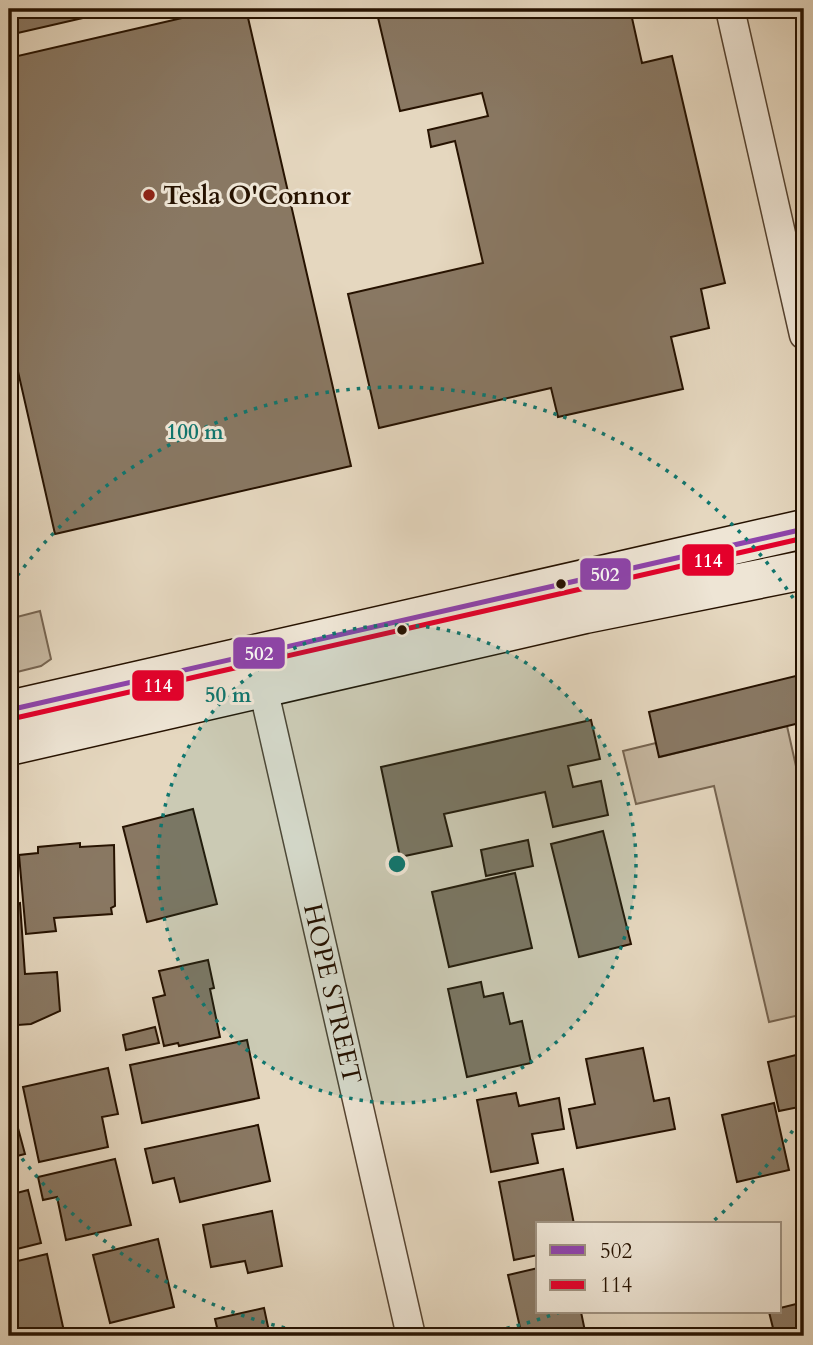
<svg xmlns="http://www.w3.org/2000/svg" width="813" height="1345" font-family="Cardo,serif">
<rect width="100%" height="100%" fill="#e5d7bf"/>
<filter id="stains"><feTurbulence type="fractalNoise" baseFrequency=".00286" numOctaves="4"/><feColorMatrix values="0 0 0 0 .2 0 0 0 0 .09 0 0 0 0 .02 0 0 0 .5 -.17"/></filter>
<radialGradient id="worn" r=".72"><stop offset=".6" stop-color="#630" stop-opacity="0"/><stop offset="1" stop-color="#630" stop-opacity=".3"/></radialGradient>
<path fill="#c5b69f" stroke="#766450" stroke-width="2" d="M 40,611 L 51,659 L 41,666 L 9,674 L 9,619 Z
M 787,726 L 804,802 L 804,1014 L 769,1022 L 714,786 L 636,804 L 623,751 L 656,743 L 660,757 Z"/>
<path fill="#897863" stroke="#261200" stroke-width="2" d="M 9,9 L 122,9 L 9,35 Z
M 221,9 L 246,9 L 351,466 L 55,534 L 9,332 L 9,58 Z
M 376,9 L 630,9 L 642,63 L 672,56 L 725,283 L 701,289 L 709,328 L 671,337 L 683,389 L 558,417 L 551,388 L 379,428 L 348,294 L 483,263 L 455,141 L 431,147 L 428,130 L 488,116 L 482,93 L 400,111 Z
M 804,674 L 804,722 L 659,757 L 649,712 Z
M 591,720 L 600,759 L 568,766 L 573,787 L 601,781 L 608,815 L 553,827 L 545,792 L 444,814 L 452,846 L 400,857 L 381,767 Z
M 804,733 L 804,766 L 798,735 Z
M 193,809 L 217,904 L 147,922 L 123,827 Z
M 603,831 L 631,944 L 579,957 L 551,844 Z
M 528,840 L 533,866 L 486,876 L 481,850 Z
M 80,843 L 80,847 L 114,845 L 115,906 L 111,908 L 112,914 L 54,918 L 56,931 L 26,934 L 19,855 L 38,853 L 38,847 Z
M 515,873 L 532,948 L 449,967 L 432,892 Z
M 20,903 L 25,974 L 57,972 L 60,1011 L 31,1024 L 18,1025 L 18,1017 L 10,1018 L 9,1031 L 9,906 Z
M 208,960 L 214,988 L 210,989 L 220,1037 L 179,1046 L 178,1043 L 164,1046 L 153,998 L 165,995 L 159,971 Z
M 481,982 L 484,997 L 503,993 L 510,1024 L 522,1021 L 531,1063 L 467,1077 L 448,989 Z
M 155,1027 L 159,1043 L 126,1050 L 123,1035 Z
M 247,1040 L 259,1098 L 142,1123 L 130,1065 Z
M 643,1048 L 654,1101 L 669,1098 L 675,1129 L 577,1148 L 569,1109 L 595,1104 L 586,1059 Z
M 804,1053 L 804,1106 L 779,1111 L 768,1062 Z
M 108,1068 L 118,1114 L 102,1117 L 108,1147 L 39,1162 L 23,1087 Z
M 516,1093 L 519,1106 L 559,1098 L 564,1129 L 532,1134 L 538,1163 L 491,1172 L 477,1100 Z
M 9,1095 L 25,1154 L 9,1158 Z
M 774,1103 L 789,1170 L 737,1182 L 722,1115 Z
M 258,1125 L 270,1181 L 180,1202 L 174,1178 L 153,1183 L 145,1149 Z
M 115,1159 L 131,1225 L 66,1240 L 57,1197 L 43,1200 L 38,1177 Z
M 563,1169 L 574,1224 L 538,1224 L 538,1255 L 514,1260 L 499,1182 Z
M 28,1190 L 41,1243 L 9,1251 L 9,1195 Z
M 272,1211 L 282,1266 L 248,1273 L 245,1261 L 211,1267 L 203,1225 Z
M 158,1239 L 174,1307 L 110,1323 L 93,1255 Z
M 47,1254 L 65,1336 L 9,1336 L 9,1263 Z
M 538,1268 L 538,1312 L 581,1312 L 586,1336 L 522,1336 L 508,1275 Z
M 804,1302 L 804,1336 L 775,1336 L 769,1312 L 780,1312 L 780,1308 Z
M 264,1308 L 270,1336 L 219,1336 L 215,1319 Z"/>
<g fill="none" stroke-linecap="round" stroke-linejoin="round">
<g stroke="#564330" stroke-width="31">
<g id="minor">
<path d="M 730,9 L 804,335"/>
<path id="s1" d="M 259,670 L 411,1336"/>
</g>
</g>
<g stroke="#261200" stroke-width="41">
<path id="secondary" d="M 9,710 L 804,529
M 9,746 L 585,614 L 804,570"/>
</g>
<use href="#minor" stroke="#eee5d5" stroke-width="28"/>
<use href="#secondary" stroke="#eee5d5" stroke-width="38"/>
<g stroke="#eee5d5" stroke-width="10">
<path id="bus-1" d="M 9,710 L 804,529"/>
</g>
<g stroke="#eee5d5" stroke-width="10">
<path id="bus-2" d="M 11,719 L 804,538"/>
</g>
<use href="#bus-1" stroke="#8e44ad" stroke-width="5"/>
<use href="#bus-2" stroke="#e4002b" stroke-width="5"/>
</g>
<circle cx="397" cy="864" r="239" fill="#0f766e" fill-opacity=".12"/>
<g fill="none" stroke="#0f766e" stroke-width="3.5" stroke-dasharray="3.5 7">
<circle cx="397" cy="864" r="239"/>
<path d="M804 1113A477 477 0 0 1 710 1224M560 1312A477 477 0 0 1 468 1336M326 1336A477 477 0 0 1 11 1144M11 584A477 477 0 0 1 804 615"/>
</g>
<circle fill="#8f2418" stroke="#eee5d5" stroke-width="2.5" cx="149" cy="195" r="7"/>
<g fill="#261200" stroke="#eee5d5" stroke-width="2.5">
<circle cx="561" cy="584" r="6"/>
<circle cx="402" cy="630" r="6"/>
</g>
<g text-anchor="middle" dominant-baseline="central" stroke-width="6" stroke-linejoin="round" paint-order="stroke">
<g font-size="26" font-weight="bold" fill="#261200" stroke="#eee5d5" text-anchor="start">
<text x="163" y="195">Tesla O'Connor</text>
</g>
<g font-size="26" fill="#261200" stroke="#eee5d5">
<text stroke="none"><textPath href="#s1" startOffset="332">HOPE STREET</textPath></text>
</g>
</g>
<circle cx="397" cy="864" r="10" fill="#0f766e" stroke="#eee5d5" stroke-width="3.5"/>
<g font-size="21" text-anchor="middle" font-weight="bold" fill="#0f766e" stroke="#eee5d5" stroke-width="6" stroke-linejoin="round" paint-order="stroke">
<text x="195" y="439">100 m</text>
<text x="228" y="702">50 m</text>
</g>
<g stroke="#eee5d5" stroke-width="2.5">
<rect x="681" y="543" width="54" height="34" rx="7" fill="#e4002b"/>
<rect x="579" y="557" width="53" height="34" rx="7" fill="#8e44ad"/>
<rect x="232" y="636" width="54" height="34" rx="7" fill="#8e44ad"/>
<rect x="131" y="669" width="54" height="33" rx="7" fill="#e4002b"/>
</g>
<g font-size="19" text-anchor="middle" font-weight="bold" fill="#fff">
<text x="708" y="567">114</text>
<text x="605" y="581">502</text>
<text x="259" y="660">502</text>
<text x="158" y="692">114</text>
</g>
<rect width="813" height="1345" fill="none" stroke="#e5d7bf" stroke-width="35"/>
<rect x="10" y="10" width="792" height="1324" fill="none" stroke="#261200" stroke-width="3.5"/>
<rect x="18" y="18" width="778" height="1310" fill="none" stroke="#261200" stroke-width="2"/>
<rect x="536" y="1222" width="245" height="91" fill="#eee5d5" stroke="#9e9180" stroke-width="2"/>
<rect x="550" y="1245" width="35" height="10" fill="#8e44ad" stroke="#9e9180" stroke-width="2"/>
<text x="600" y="1258" font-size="21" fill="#261200">502</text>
<rect x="550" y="1280" width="35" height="10" fill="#e4002b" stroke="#9e9180" stroke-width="2"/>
<text x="600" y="1292" font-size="21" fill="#261200">114</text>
<rect width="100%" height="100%" filter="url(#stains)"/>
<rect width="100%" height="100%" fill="url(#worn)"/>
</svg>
